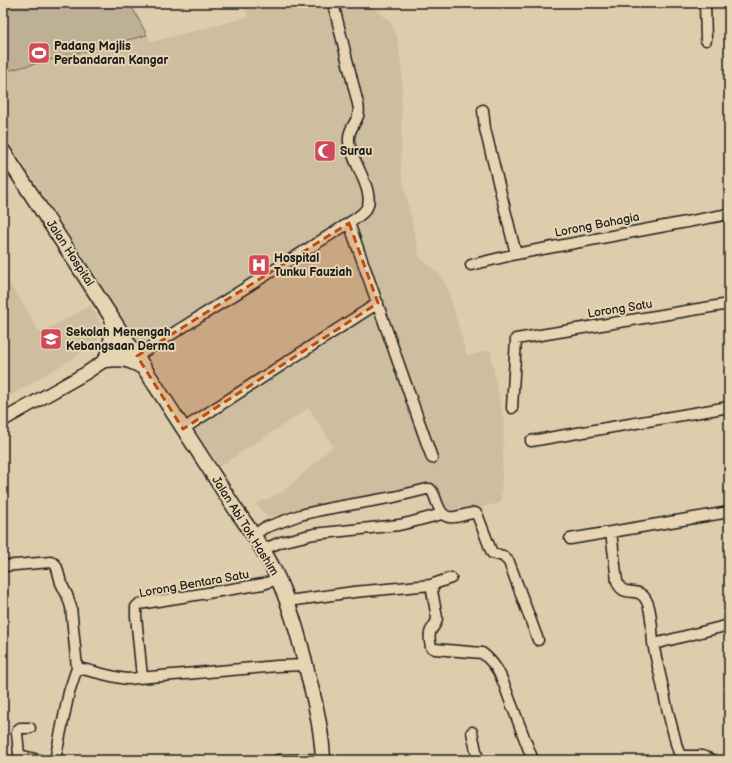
<svg xmlns="http://www.w3.org/2000/svg" width="732" height="763" font-family="'Balsamiq Sans',sans-serif">
<rect width="100%" height="100%" fill="#decdac"/>
<filter id="ink" filterUnits="userSpaceOnUse"><feTurbulence type="fractalNoise" baseFrequency=".025" numOctaves="2"/><feDisplacementMap in="SourceGraphic" scale="8" xChannelSelector="R" yChannelSelector="G"/><feConvolveMatrix kernelMatrix="1 2 1 2 8 2 1 2 1" color-interpolation-filters="sRGB"/></filter>
<g filter="url(#ink)">
<path fill="#cebea0" d="M 242,3 L 368,3 L 390,21 L 398,39 L 402,74 L 401,172 L 420,258 L 441,276 L 449,292 L 467,356 L 490,350 L 504,424 L 501,503 L 456,513 L 445,507 L 435,484 L 327,503 L 268,517 L 256,504 L 284,491 L 333,446 L 309,408 L 219,467 L 3,133 L 3,72 L 147,35 L 151,42 L 248,17 Z
M 3,274 L 27,310 L 40,333 L 91,305 L 102,326 L 97,344 L 3,400 Z"/>
<path fill="#beb095" stroke="#6d6658" d="M 3,3 L 130,3 L 147,35 L 3,72 Z"/>
<g fill="none" stroke-linecap="round" stroke-linejoin="round">
<g stroke="#1c1c1c" stroke-width="13">
<path id="minor" d="M 705,3 L 706,40
M 483,110 L 485,129 L 516,254
M 349,223 L 432,458
M 471,265 L 516,254 L 729,214
M 137,356 L 349,223 C 355,219 362,215 366,209 C 377,194 351,160 349,142 C 348,130 354,126 358,116 C 359,112 359,108 358,104 L 333,3
M 512,408 L 516,339 L 729,304
M 183,429 L 378,303
M 531,441 L 729,407
M 611,532 L 617,581 C 623,601 640,582 648,604 C 652,616 652,631 653,643 C 656,660 661,677 664,694 C 667,709 671,724 675,739 C 676,745 678,750 680,756 L 702,756 L 713,760
M 253,536 L 264,528 L 300,515 L 326,509 L 394,497 L 427,489 L 430,489 C 434,492 435,498 437,503 C 445,525 455,516 473,513 L 475,513 L 477,514 L 492,553 L 503,556 L 509,562 L 538,640
M 570,539 L 729,512
M 262,550 L 281,542 L 314,534 L 399,525 L 412,522 L 442,514
M 3,566 L 51,562 L 55,564 L 57,568 L 61,583 L 67,595 L 71,607 L 77,668 L 69,692 L 55,760
M 431,585 L 437,618 C 436,627 431,627 430,633 C 429,637 430,643 431,647 L 435,649 L 482,653 C 502,668 504,687 513,708 C 520,726 526,743 533,760
M 288,601 L 354,592 L 431,585 L 451,578
M 654,644 L 729,625
M 77,668 C 94,671 110,677 127,679 L 277,666 L 306,665
M 142,677 L 136,616 L 136,607 L 139,604 L 263,584 L 278,579
M 30,728 L 20,728 L 18,730 L 17,733 L 19,754 L 20,756 L 23,756 L 39,760
M 472,732 L 478,760
M 278,760 L 323,759"/>
</g>
<g stroke="#1c1c1c" stroke-width="15">
<path id="tertiary" d="M 3,420 L 86,373 L 129,344"/>
</g>
<g stroke="#1c1c1c" stroke-width="17">
<path id="secondary" d="M 3,151 L 86,278 L 236,510 C 249,528 262,547 272,566 C 290,602 300,640 309,679 C 316,705 322,733 323,760
M 113,320 L 111,341 L 106,360 C 123,358 129,359 144,368"/>
</g>
<use href="#minor" stroke="#e6d4b2" stroke-width="10"/>
<use href="#tertiary" stroke="#e6d4b2" stroke-width="12"/>
<use href="#secondary" stroke="#e6d4b2" stroke-width="14"/>
</g>
</g>
<path fill="#bf4d0f" fill-opacity="0.2" stroke="#bf4d0f" stroke-width="3" stroke-dasharray="8 5" stroke-linejoin="round" d="M 349,223 L 378,303 L 183,429 L 137,356 Z"/>
<defs>
<g id="stadium-square" transform="scale(1.15)"><rect x="-9" y="-9" width="18" height="18" rx="4" fill="#d1495b" stroke="#e6d4b2"/><path d="M0-5a6.5 5 0 1 0 0 10a6.5 5 0 1 0 0-10ZM-3.5-1.8h7v3.6h-7Z" fill="#fff"/></g>
<g id="mosque-square" transform="scale(1.15)"><rect x="-9" y="-9" width="18" height="18" rx="4" fill="#d1495b" stroke="#e6d4b2"/><path d="M3.5-4.9A6 6 0 1 0 3.5 4.9A5 5 0 1 1 3.5-4.9Z" fill="#fff"/></g>
<g id="hospital-square" transform="scale(1.15)"><rect x="-9" y="-9" width="18" height="18" rx="4" fill="#d1495b" stroke="#e6d4b2"/><path d="M-5-5h3v3.5h4V-5h3V5h-3V1.5h-4V5h-3Z" fill="#fff"/></g>
<g id="school-square" transform="scale(1.15)"><rect x="-9" y="-9" width="18" height="18" rx="4" fill="#d1495b" stroke="#e6d4b2"/><path d="M0-5L7-2L0 1L-7-2ZM-4 1L0 2.5L4 1V4Q0 6-4 4Z" fill="#fff"/></g>
</defs>
<g fill-rule="evenodd">
<use href="#stadium-square" x="39" y="53"/>
<use href="#mosque-square" x="325" y="151"/>
<use href="#hospital-square" x="259" y="265"/>
<use href="#school-square" x="51" y="339"/>
</g>
<g text-anchor="middle" dominant-baseline="central" stroke-width="4" stroke-linejoin="round" paint-order="stroke">
<g font-size="12" font-weight="bold" fill="#1c1c1c" stroke="#e6d4b2" text-anchor="start">
<text x="54" y="46">Padang Majlis<tspan x="54" dy="14">Perbandaran Kangar</tspan></text>
<text x="340" y="151">Surau</text>
<text x="274" y="258">Hospital<tspan x="274" dy="14">Tunku Fauziah</tspan></text>
<text x="66" y="332">Sekolah Menengah<tspan x="66" dy="14">Kebangsaan Derma</tspan></text>
</g>
<g font-size="12" fill="#1c1c1c" stroke="#e6d4b2">
<text transform="translate(597 225) rotate(-11)">Lorong Bahagia</text>
<text transform="translate(70 253) rotate(57)">Jalan Hospital</text>
<text transform="translate(620 309) rotate(-9)">Lorong Satu</text>
<text transform="translate(245 526) rotate(58)">Jalan Abi Tok Hashim</text>
<text transform="translate(194 584) rotate(-10)">Lorong Bentara Satu</text>
</g>
</g>
<rect width="732" height="763" fill="none" stroke="#e6d4b2" stroke-width="16"/>
<rect x="8" y="8" width="716" height="747" fill="none" stroke="#1c1c1c" stroke-width="1.5" filter="url(#ink)"/>
</svg>
